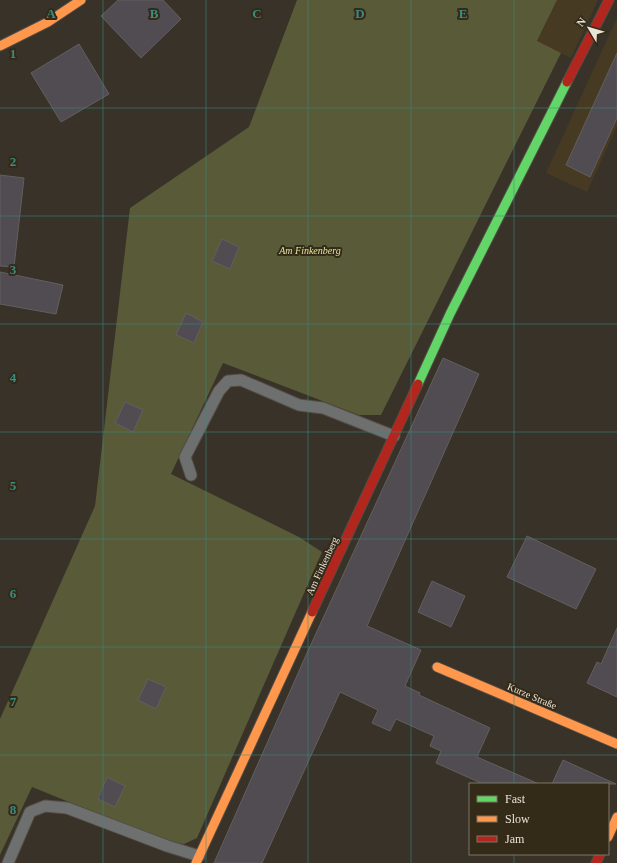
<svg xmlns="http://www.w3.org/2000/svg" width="617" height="863" font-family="'Times New Roman',serif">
<rect width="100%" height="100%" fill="#383228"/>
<path fill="#473a23" d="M 557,0 L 598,0 L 571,58 L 537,42 Z
M 617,18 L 617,126 L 587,192 L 546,173 Z"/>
<path fill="#595a38" d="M 297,0 L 557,0 L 537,41 L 561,53 L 381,415 L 359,415 L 223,363 L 171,474 L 299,537 L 322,552 L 197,838 L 184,844 L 170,843 L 32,787 L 0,855 L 0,719 L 95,506 L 130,208 L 249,127 Z"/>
<path fill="#514c51" stroke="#635f5f" d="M 118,0 L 163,0 L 181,19 L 141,58 L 101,16 Z
M 79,44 L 109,94 L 61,122 L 31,73 Z
M 617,53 L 617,118 L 590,177 L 566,165 Z
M 0,175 L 24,178 L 14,267 L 0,266 Z
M 222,239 L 239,247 L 230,269 L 212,261 Z
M 0,272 L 63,285 L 56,314 L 0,304 Z
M 186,313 L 203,322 L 194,343 L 176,335 Z
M 443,358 L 479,374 L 367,626 L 421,650 L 405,686 L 420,693 L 419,695 L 490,728 L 477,757 L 539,784 L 483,784 L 436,763 L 441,751 L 430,746 L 434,736 L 396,719 L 390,731 L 372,723 L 378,710 L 340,692 L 262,863 L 214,863 L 307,653 Z
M 125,402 L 143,410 L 133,432 L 115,423 Z
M 527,536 L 596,569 L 576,609 L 507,577 Z
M 432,581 L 465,596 L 451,627 L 418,612 Z
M 617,628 L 617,697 L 587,683 L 597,662 L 601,664 Z
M 148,679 L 166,687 L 156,709 L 138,700 Z
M 563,760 L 616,784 L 552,784 Z
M 107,777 L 125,786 L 115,807 L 98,799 Z"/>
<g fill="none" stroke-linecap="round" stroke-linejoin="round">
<g stroke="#534d46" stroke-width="13">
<path id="lane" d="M 191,475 L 185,457 L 219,391 L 228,381 L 241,380 L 299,405 L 323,408 L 394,436
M 8,863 L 30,812 L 45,806 L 67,808 L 167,846 L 199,856"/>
</g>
<g stroke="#534d46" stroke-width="11">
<path id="fast" d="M 418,384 L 450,314 L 567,82"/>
</g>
<g stroke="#534d46" stroke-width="11">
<path id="slow" d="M 0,46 L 48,22 L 81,0
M 437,667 L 617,744
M 608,837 L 617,817
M 196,863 L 312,612"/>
</g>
<g stroke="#534d46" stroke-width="11">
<path id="jam" d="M 567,82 L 609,0
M 312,612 L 418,384
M 596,863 L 600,854"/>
</g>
<use href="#lane" stroke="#6e6f6f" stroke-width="11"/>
<use href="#fast" stroke="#63d668" stroke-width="9"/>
<use href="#slow" stroke="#ff974d" stroke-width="9"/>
<use href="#jam" stroke="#b3261e" stroke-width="9"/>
</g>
<path fill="none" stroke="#3b8c83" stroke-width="1" stroke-opacity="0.55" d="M 103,0 L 103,863M 206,0 L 206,863M 308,0 L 308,863M 411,0 L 411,863M 514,0 L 514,784M 0,108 L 617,108M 0,216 L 617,216M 0,324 L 617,324M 0,432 L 617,432M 0,539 L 617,539M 0,647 L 617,647M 0,755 L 617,755M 514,854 L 514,863"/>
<g text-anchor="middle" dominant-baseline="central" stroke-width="4" stroke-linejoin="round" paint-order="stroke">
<g font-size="10" font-style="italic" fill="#dfe597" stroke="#342a18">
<text x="310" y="250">Am Finkenberg</text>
</g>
<g font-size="10" fill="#e9e3d8" stroke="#342a18">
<text transform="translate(322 566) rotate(-65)">Am Finkenberg</text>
<text transform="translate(532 696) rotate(23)">Kurze Straße</text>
</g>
</g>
<g font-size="13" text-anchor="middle" font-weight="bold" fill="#3b8c83" stroke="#342a18" stroke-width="4" stroke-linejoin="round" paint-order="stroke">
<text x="51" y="18">A</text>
<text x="154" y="18">B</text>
<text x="257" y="18">C</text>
<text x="360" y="18">D</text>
<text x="463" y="18">E</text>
<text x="13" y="58">1</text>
<text x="13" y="166">2</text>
<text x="13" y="274">3</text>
<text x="13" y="382">4</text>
<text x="13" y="490">5</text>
<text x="13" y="598">6</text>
<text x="13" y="706">7</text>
<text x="13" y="814">8</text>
</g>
<rect x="469" y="783" width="140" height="72" fill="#342a18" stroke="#7c7465"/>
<rect x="477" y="796" width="20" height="6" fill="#63d668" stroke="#7c7465"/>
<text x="505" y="803" font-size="12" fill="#e9e3d8">Fast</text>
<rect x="477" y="816" width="20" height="6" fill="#ff974d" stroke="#7c7465"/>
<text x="505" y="823" font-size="12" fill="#e9e3d8">Slow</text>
<rect x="477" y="836" width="20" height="6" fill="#b3261e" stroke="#7c7465"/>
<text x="505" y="843" font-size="12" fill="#e9e3d8">Jam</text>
<g transform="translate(589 28) rotate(308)" stroke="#342a18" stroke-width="3" paint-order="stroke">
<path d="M0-3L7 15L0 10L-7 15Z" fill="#e9e3d8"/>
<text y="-6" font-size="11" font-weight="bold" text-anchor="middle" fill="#e9e3d8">N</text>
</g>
</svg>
